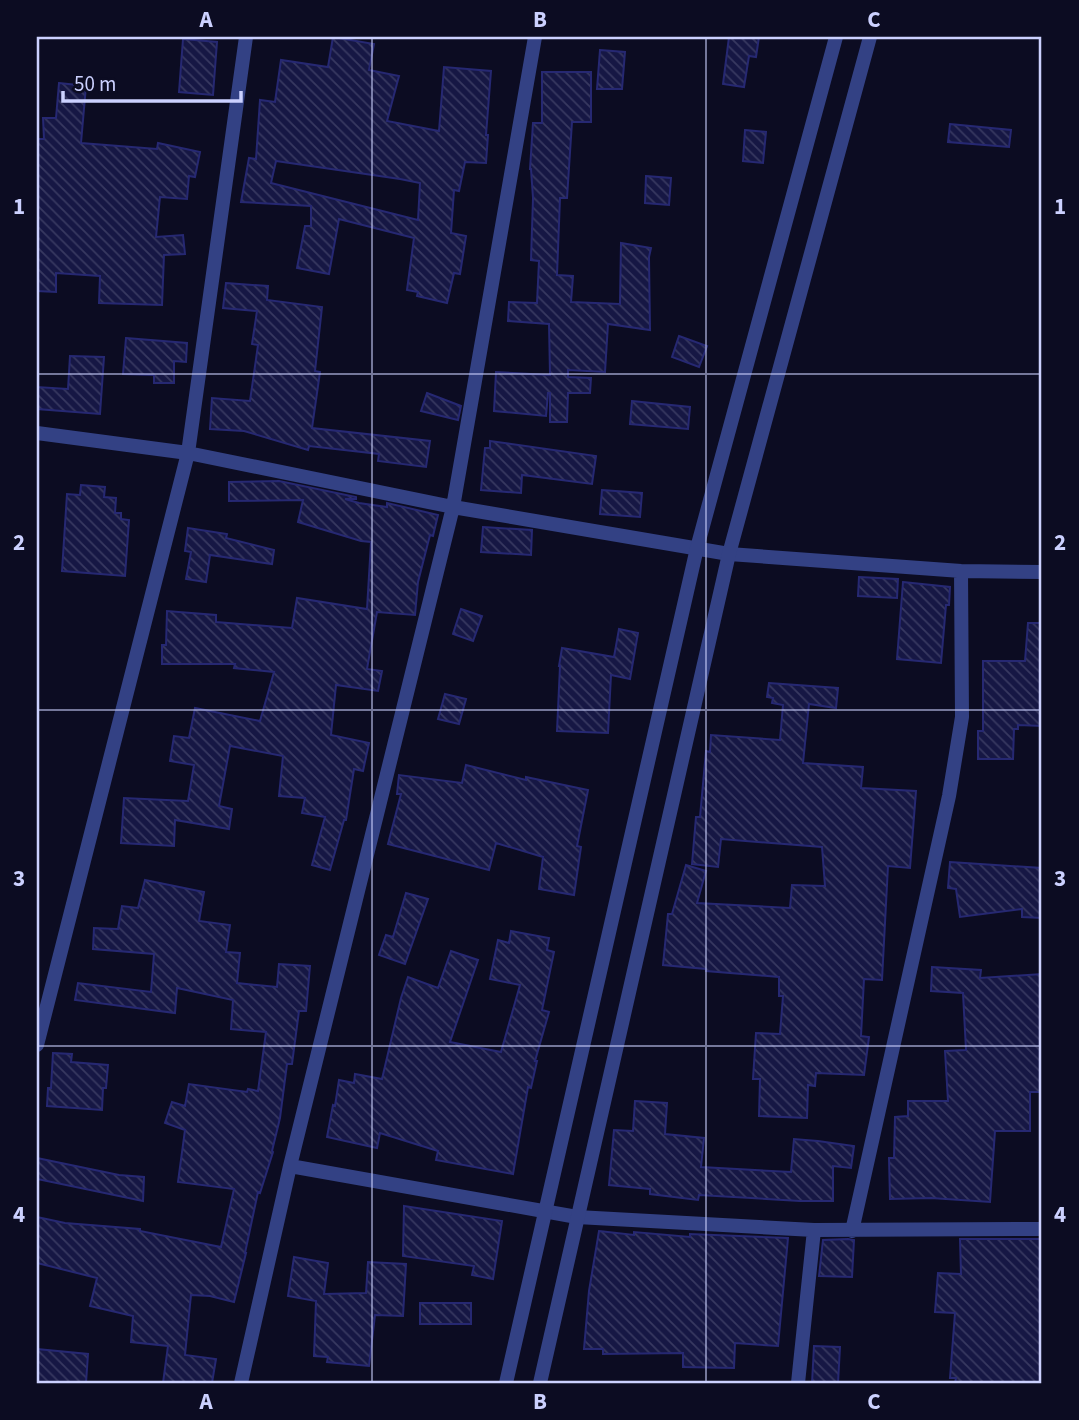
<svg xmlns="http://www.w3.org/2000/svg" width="1079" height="1420" font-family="'Source Sans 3',sans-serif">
<defs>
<pattern id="building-back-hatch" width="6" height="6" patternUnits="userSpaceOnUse" patternTransform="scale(1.75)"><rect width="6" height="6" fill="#161744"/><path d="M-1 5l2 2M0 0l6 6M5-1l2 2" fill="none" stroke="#373860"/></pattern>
</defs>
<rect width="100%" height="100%" fill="#0c0c22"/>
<path fill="url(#building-back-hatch)" stroke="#262872" stroke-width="2" fill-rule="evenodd" d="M 333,37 L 374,44 L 369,70 L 399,76 L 387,121 L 439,131 L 444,67 L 491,71 L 486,135 L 488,135 L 486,163 L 465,162 L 459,191 L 454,190 L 451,233 L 466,236 L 460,274 L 454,273 L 447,303 L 417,296 L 418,292 L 407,290 L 414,238 L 339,219 L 329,274 L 297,268 L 305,226 L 311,226 L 311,206 L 241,202 L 249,158 L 256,159 L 260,100 L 275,102 L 281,60 L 328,67 ZM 276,161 L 400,179 L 420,183 L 418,220 L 271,183 Z
M 729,37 L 759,37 L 756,57 L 749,56 L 744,87 L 723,84 Z
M 183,39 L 217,42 L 213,95 L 179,92 Z
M 600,50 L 625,52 L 622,89 L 597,89 Z
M 542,72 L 591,72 L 591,122 L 572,122 L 567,198 L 560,198 L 557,275 L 573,276 L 571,302 L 620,304 L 621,243 L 651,248 L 649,257 L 650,330 L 608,324 L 605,372 L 568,370 L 568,377 L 591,378 L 590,393 L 568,393 L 567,422 L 550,422 L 550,393 L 548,393 L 546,416 L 494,411 L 496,372 L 550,375 L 549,324 L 508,321 L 509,302 L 537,303 L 539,261 L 531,260 L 533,198 L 531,169 L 530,169 L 533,123 L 542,123 Z
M 59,83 L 86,86 L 81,143 L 157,149 L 158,143 L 200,152 L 195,177 L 189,176 L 187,199 L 160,197 L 156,237 L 183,235 L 185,254 L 164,255 L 162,305 L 99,303 L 100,276 L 56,273 L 56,292 L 37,291 L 37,139 L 44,139 L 43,118 L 56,118 Z
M 950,124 L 1011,130 L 1009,147 L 948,142 Z
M 745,130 L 766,132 L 763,163 L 743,161 Z
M 646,176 L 671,178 L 669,205 L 645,203 Z
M 226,283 L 268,286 L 267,300 L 322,307 L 315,371 L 320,372 L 312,428 L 430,441 L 426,467 L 378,461 L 379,454 L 309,446 L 308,450 L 244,431 L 210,429 L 212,398 L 250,401 L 258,345 L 252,344 L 257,311 L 223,308 Z
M 679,336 L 707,346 L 699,367 L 672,357 Z
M 126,338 L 187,343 L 186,362 L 174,361 L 174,383 L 154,383 L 154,375 L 123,374 Z
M 70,356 L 104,357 L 100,414 L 37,409 L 37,387 L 68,389 Z
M 427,393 L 461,406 L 458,420 L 421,411 Z
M 632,401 L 690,407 L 688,429 L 630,424 Z
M 490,441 L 596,456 L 592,484 L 522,475 L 521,493 L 481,490 L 485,448 L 490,448 Z
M 279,481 L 356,497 L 356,499 L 345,499 L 359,503 L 387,507 L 387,503 L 438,515 L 433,536 L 430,535 L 418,582 L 415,615 L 377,612 L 367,669 L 382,671 L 378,691 L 336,685 L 331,735 L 369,743 L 363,771 L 354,769 L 346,820 L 344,820 L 330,870 L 312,865 L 325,817 L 302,813 L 305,798 L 279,796 L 283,756 L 230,746 L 219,806 L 232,809 L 229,829 L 175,820 L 174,846 L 121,843 L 124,798 L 188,801 L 194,765 L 170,761 L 174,736 L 189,738 L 195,708 L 260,721 L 274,672 L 234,668 L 235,664 L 162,664 L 162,645 L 166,645 L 167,611 L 216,615 L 216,622 L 292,628 L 297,598 L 367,609 L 371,542 L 361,541 L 298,522 L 303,500 L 229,501 L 229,482 Z
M 81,485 L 105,487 L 104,497 L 116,498 L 115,513 L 121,513 L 121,519 L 129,520 L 125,576 L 62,571 L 67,494 L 80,495 Z
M 602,490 L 642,493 L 640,517 L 600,514 Z
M 483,527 L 532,530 L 531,555 L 481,552 Z
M 188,528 L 227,534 L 226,538 L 274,550 L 272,564 L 210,555 L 206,582 L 186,579 L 191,552 L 185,551 Z
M 859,577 L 898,579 L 897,598 L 858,596 Z
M 903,582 L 950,587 L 949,605 L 946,605 L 941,663 L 897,659 Z
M 461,609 L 482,616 L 473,641 L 453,634 Z
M 1028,623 L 1042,623 L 1042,726 L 1018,725 L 1018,729 L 1014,729 L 1013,759 L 978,759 L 978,731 L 983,731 L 983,661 L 1025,661 Z
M 619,629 L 638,633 L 630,679 L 611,675 L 608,733 L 557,731 L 560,666 L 559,666 L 562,648 L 614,657 Z
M 769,683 L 838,688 L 836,708 L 809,704 L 803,763 L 863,767 L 861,788 L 916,791 L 910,868 L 888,866 L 882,980 L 864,979 L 861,1036 L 869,1037 L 864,1075 L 816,1073 L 815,1086 L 808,1085 L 807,1118 L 759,1116 L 760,1079 L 753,1079 L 756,1033 L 780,1034 L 783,996 L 779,996 L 779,977 L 706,971 L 706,969 L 663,965 L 668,914 L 672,914 L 686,865 L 706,871 L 697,903 L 790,908 L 792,885 L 825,886 L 822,847 L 721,839 L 718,867 L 692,864 L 696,817 L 700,817 L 706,751 L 710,752 L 711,735 L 780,740 L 783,705 L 772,703 L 773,698 L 767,697 Z
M 445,694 L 466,699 L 459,724 L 438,719 Z
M 466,765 L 526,780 L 526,777 L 588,790 L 577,846 L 581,847 L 574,895 L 539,889 L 543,857 L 496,843 L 489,870 L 388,844 L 401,794 L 397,794 L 399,775 L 462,783 Z
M 950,862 L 1042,868 L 1042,918 L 1022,917 L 1022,909 L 960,917 L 956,889 L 948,888 Z
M 145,880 L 204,892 L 199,921 L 230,925 L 226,952 L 240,953 L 237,983 L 277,987 L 279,964 L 310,966 L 306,1011 L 299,1011 L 292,1064 L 287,1064 L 280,1118 L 272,1151 L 273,1152 L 260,1193 L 258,1192 L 245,1253 L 246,1253 L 234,1302 L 210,1296 L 191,1295 L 185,1355 L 216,1359 L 212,1383 L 163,1383 L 168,1346 L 131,1342 L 133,1316 L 90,1306 L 97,1278 L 37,1263 L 37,1217 L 65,1223 L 140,1229 L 140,1231 L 221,1247 L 234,1189 L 178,1182 L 185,1130 L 165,1123 L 172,1102 L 185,1106 L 189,1084 L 247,1092 L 248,1089 L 258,1091 L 266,1032 L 231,1029 L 233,1000 L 177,988 L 175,1013 L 75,1000 L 78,983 L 151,992 L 154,954 L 93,949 L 94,928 L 118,929 L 122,906 L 138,908 Z
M 406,893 L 428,899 L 405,964 L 379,955 L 386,935 L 393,937 Z
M 511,931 L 549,938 L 547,950 L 554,952 L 542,1010 L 549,1012 L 535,1061 L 537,1061 L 531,1088 L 528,1087 L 513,1174 L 436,1160 L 438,1151 L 380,1133 L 377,1148 L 327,1137 L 333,1105 L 335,1106 L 339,1080 L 354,1083 L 355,1074 L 382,1079 L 401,998 L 408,977 L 438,988 L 451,951 L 478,960 L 450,1042 L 501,1052 L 520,985 L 490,979 L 498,940 L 509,943 Z
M 932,967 L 981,970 L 980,978 L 1042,974 L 1042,1092 L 1030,1092 L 1030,1131 L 995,1131 L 990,1202 L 931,1198 L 890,1199 L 889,1158 L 894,1158 L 895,1117 L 908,1116 L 908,1101 L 948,1101 L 945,1051 L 966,1050 L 963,993 L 931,991 Z
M 53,1053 L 72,1054 L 71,1062 L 108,1065 L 106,1088 L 103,1088 L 102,1110 L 47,1106 L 48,1088 L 51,1088 Z
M 635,1101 L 667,1103 L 665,1134 L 704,1138 L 701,1167 L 791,1172 L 794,1139 L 818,1141 L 854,1146 L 851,1168 L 833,1166 L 833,1201 L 800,1201 L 699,1195 L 698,1200 L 650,1194 L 650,1189 L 609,1185 L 614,1130 L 633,1131 Z
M 37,1158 L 119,1175 L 144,1177 L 143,1201 L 37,1179 Z
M 404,1206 L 502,1221 L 493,1279 L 472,1275 L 474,1266 L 403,1256 Z
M 599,1231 L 634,1235 L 634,1232 L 690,1237 L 690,1234 L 788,1238 L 778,1346 L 735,1343 L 734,1368 L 683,1367 L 683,1353 L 603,1354 L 603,1349 L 584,1349 L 589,1291 Z
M 848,1239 L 854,1240 L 852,1277 L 819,1276 L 823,1240 Z
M 960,1239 L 1042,1239 L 1042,1383 L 955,1383 L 956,1378 L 950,1378 L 955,1313 L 935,1312 L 938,1273 L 961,1274 Z
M 294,1257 L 328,1263 L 324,1294 L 366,1293 L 368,1262 L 406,1264 L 403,1316 L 375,1315 L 369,1366 L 327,1362 L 328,1357 L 314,1356 L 316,1301 L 288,1296 Z
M 420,1303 L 471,1303 L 471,1324 L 420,1324 Z
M 814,1346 L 840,1347 L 838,1383 L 812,1383 Z
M 37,1349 L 88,1354 L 86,1383 L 37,1383 Z"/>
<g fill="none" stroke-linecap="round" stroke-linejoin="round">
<path stroke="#334184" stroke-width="14" d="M 37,433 L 188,453 L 453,507 L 729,554 L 961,571 L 1042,572
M 37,1045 L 188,453 L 246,37
M 290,1166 L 577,1217 L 814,1230 L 1042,1229
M 852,1231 L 949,796 L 962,717 L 961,571
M 241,1383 L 290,1166 L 453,507 L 535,37
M 798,1383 L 814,1230"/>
<path stroke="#334184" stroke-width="14" d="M 506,1383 L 697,548 L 836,37
M 540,1383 L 729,554 L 870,37"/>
</g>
<path fill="none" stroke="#ccd1ff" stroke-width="2" stroke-opacity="0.55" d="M 372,37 L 372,1383M 706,37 L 706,1383M 37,374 L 1042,374M 37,710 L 1042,710M 37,1046 L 1042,1046"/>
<rect width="1079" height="1420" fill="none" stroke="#0c0c22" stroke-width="77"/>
<path d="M63 91v10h178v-10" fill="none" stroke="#ccd1ff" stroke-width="3.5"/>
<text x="74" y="91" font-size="21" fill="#ccd1ff" stroke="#0c0c22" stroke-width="5" paint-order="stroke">50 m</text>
<rect x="38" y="38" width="1002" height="1344" fill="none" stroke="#ccd1ff" stroke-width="2.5"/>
<g font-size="23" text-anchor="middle" font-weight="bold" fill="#ccd1ff">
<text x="206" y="27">A</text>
<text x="540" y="27">B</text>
<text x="874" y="27">C</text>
<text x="19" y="214">1</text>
<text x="1060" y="214">1</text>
<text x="19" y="550">2</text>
<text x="1060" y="550">2</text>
<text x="19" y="886">3</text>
<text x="1060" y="886">3</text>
<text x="19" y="1222">4</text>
<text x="1060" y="1222">4</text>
<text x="206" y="1409">A</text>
<text x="540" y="1409">B</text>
<text x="874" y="1409">C</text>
</g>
</svg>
